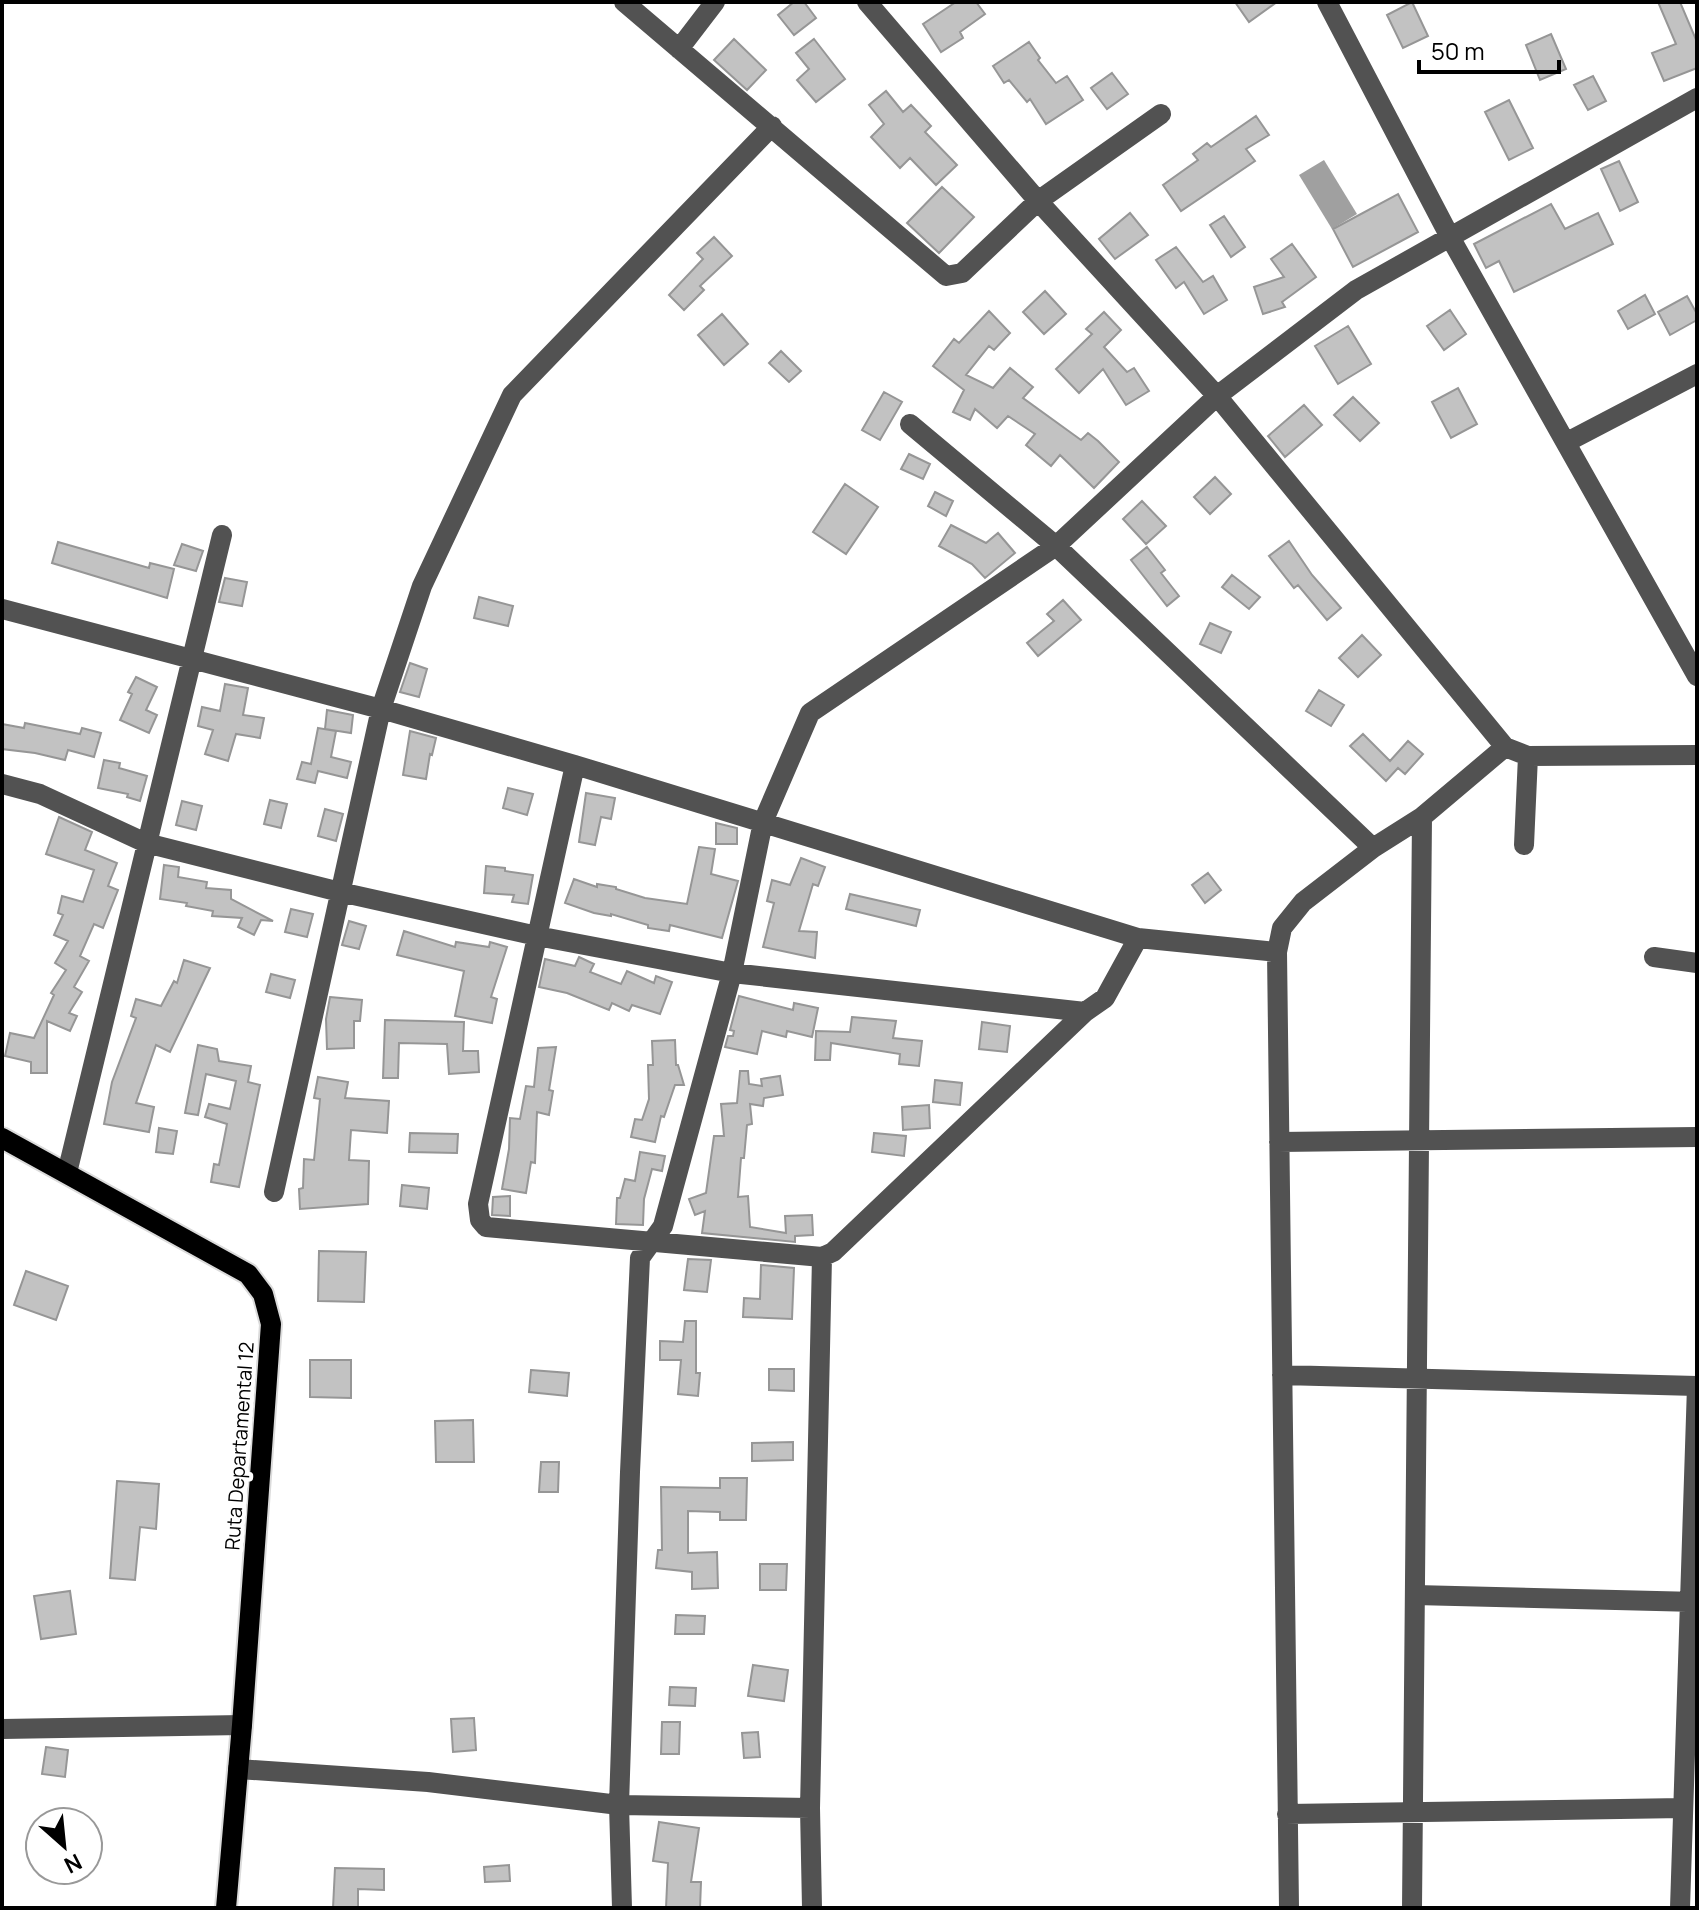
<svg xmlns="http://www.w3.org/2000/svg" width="1699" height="1910" font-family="Manrope,sans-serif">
<rect width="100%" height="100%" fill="#fff"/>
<path fill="#a0a0a0" d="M 1324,160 L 1357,214 L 1332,229 L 1299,175 Z"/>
<path fill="#c2c2c2" stroke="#969696" stroke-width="2" d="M 794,2 L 804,2 L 816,18 L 794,35 L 778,15 Z
M 956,2 L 976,2 L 985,14 L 960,32 L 963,38 L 941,52 L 923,24 Z
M 1235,2 L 1277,2 L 1249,22 Z
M 1412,2 L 1428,36 L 1403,48 L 1387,15 Z
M 1658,2 L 1680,2 L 1697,42 L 1697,68 L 1664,81 L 1652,53 L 1676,44 Z
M 1551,34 L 1566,69 L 1540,80 L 1526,45 Z
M 734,39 L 766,70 L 747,90 L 714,60 Z
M 814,39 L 845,79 L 816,102 L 797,80 L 809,69 L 796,53 Z
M 1029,42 L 1040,58 L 1038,60 L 1056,83 L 1067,76 L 1083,100 L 1046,124 L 1030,99 L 1027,102 L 1009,80 L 1004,83 L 993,66 Z
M 1112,73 L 1128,94 L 1107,109 L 1091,88 Z
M 1593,76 L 1606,101 L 1588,110 L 1574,85 Z
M 886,91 L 903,112 L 911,105 L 931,126 L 925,132 L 957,165 L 936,185 L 910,158 L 900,168 L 871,137 L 884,124 L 869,105 Z
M 1509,100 L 1533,148 L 1509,160 L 1485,112 Z
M 1256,116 L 1269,135 L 1246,149 L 1255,161 L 1181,211 L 1163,185 L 1198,160 L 1193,154 L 1207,143 L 1211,147 Z
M 1619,161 L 1638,202 L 1620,211 L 1601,169 Z
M 942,187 L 974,217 L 939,253 L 907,223 Z
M 1398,194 L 1418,232 L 1353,267 L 1333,229 Z
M 1551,204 L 1565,229 L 1598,213 L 1613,244 L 1514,292 L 1499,261 L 1486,268 L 1474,244 Z
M 1130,213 L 1148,235 L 1115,259 L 1099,239 Z
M 1224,216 L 1245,247 L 1231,257 L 1210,225 Z
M 714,237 L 732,256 L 700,286 L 704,290 L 684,310 L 669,295 L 703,259 L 697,253 Z
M 1292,244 L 1316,277 L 1282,302 L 1285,307 L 1263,314 L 1254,287 L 1284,277 L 1271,259 Z
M 1176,247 L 1203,282 L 1213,276 L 1227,300 L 1204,314 L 1184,282 L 1176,288 L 1156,260 Z
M 1045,291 L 1066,314 L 1044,334 L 1023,312 Z
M 1645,295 L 1655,314 L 1628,329 L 1618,311 Z
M 1687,296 L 1697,314 L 1697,320 L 1670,335 L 1658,312 Z
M 1450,310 L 1466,334 L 1444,350 L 1427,326 Z
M 989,311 L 1010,333 L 994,350 L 989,346 L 966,375 L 993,388 L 1010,368 L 1033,387 L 1023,398 L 1081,440 L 1088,433 L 1098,441 L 1119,462 L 1094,488 L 1060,455 L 1051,466 L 1026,445 L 1035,434 L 1008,416 L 997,428 L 975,409 L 970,420 L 953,412 L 964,390 L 933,366 L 954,339 L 959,343 Z
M 1104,312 L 1121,330 L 1104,347 L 1127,372 L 1134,368 L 1149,391 L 1126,405 L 1103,369 L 1079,393 L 1056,369 L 1092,334 L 1086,329 Z
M 722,314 L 748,344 L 724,365 L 698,335 Z
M 1348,326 L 1371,364 L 1338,384 L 1315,346 Z
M 781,351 L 801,371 L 789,382 L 769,363 Z
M 1458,388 L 1477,424 L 1451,438 L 1432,402 Z
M 884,392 L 902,402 L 880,440 L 862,430 Z
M 1353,397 L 1379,423 L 1360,441 L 1334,415 Z
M 1304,405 L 1322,425 L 1285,457 L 1268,436 Z
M 909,454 L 930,464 L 923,479 L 901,469 Z
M 1215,477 L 1231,494 L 1210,514 L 1194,497 Z
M 845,484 L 878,507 L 846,554 L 813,532 Z
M 935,492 L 953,501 L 946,516 L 928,506 Z
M 1142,501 L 1166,526 L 1146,544 L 1123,519 Z
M 951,525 L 986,543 L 998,533 L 1015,553 L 985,578 L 972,564 L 939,546 Z
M 1289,541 L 1312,575 L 1341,608 L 1327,620 L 1298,585 L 1294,588 L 1269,556 Z
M 58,542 L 149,568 L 150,563 L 174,569 L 167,598 L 52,563 Z
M 182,544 L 203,551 L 196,571 L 174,565 Z
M 1147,547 L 1165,570 L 1161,573 L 1179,596 L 1167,606 L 1131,560 Z
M 1232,575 L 1260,597 L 1249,609 L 1222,587 Z
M 225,578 L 247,582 L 242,606 L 219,602 Z
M 479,597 L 513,606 L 508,626 L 474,618 Z
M 1063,600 L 1081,620 L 1038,656 L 1027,643 L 1054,621 L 1047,614 Z
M 1210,623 L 1231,632 L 1221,653 L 1200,644 Z
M 1362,635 L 1381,655 L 1358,677 L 1339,658 Z
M 410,663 L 427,669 L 419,697 L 400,692 Z
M 136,677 L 157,687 L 146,710 L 157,715 L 149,733 L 120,720 L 132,694 L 128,692 Z
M 225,684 L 248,688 L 243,715 L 264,718 L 260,738 L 236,734 L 228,761 L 205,754 L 213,730 L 198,726 L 202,707 L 220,711 Z
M 1319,690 L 1344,705 L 1331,726 L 1306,711 Z
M 327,710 L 353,715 L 351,733 L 325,729 Z
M 25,723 L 80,734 L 82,728 L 101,733 L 94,757 L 68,750 L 65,760 L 35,753 L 2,749 L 2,724 L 24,728 Z
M 318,728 L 336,731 L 331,757 L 351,762 L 347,778 L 318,771 L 315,783 L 297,779 L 302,762 L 311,764 Z
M 410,731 L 436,738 L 432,755 L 430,754 L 426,779 L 403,775 Z
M 1363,734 L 1390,761 L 1408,741 L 1423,754 L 1405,774 L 1398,768 L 1386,781 L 1350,746 Z
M 104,760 L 120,763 L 119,768 L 147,776 L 140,801 L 127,797 L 128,794 L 98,788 Z
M 508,788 L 533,794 L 527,815 L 503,808 Z
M 586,793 L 615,798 L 611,819 L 601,817 L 595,845 L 579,842 Z
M 270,800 L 287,804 L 281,828 L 264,824 Z
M 182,801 L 202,806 L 196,830 L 176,825 Z
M 325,809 L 343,814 L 336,841 L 318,836 Z
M 59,817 L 92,832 L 85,850 L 117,863 L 108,886 L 118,890 L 103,928 L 94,924 L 80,956 L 89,961 L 74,987 L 82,992 L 69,1013 L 77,1016 L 70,1031 L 47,1021 L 47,1073 L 31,1073 L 31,1062 L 5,1056 L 10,1033 L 34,1038 L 54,995 L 51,993 L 66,970 L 55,963 L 68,941 L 54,935 L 63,915 L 58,913 L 62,896 L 83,902 L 94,870 L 46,854 Z
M 716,823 L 737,828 L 737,844 L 716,844 Z
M 699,847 L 715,849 L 711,874 L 738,881 L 722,938 L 670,925 L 669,931 L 648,928 L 648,925 L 611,914 L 611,916 L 594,913 L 565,903 L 574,879 L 597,887 L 597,884 L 616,887 L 616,889 L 645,898 L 687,904 Z
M 801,858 L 825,867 L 818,886 L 813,884 L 799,931 L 817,932 L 815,958 L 763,947 L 774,903 L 767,901 L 772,880 L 790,885 Z
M 164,865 L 179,867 L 178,877 L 207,882 L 206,888 L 231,890 L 231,899 L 273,921 L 261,920 L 254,935 L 238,927 L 242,918 L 212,916 L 213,911 L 186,906 L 187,903 L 160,899 Z
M 486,866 L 505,868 L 505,871 L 533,875 L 528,904 L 512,902 L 514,895 L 484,893 Z
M 1208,873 L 1221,890 L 1205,903 L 1192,885 Z
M 850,894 L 920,910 L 916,926 L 846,909 Z
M 291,909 L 313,914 L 307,937 L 285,932 Z
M 349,921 L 366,926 L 359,949 L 342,945 Z
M 404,931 L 455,947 L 456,942 L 489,947 L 490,942 L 507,947 L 491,997 L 497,999 L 492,1023 L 455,1016 L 464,971 L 397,955 Z
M 579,957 L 594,964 L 590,972 L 621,984 L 627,971 L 654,983 L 656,976 L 672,982 L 660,1014 L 632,1005 L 629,1011 L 612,1003 L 609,1010 L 567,993 L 539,987 L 545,959 L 575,966 Z
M 184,960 L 210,968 L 170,1052 L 156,1045 L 136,1103 L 154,1107 L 149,1132 L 104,1124 L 112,1082 L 136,1018 L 131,1016 L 136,999 L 161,1006 L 174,981 L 177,983 Z
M 271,974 L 295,980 L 290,998 L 266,992 Z
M 739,996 L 793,1010 L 794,1003 L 818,1008 L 812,1037 L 787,1031 L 786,1037 L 762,1031 L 757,1054 L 725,1047 L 728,1036 L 733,1036 L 734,1031 L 730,1030 Z
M 330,997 L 362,1000 L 360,1021 L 354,1021 L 354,1048 L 327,1049 L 326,1019 Z
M 852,1017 L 896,1021 L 893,1038 L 922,1041 L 919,1066 L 899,1064 L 900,1054 L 831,1043 L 830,1060 L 815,1060 L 816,1031 L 850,1032 Z
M 385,1020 L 464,1022 L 463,1051 L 478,1051 L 479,1072 L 449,1074 L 447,1044 L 399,1043 L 398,1078 L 383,1078 Z
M 982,1022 L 1010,1026 L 1007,1052 L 979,1049 Z
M 675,1040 L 676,1065 L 678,1065 L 684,1085 L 675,1085 L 664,1117 L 661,1116 L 655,1142 L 631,1137 L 635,1119 L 642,1120 L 649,1099 L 648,1065 L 653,1065 L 652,1041 Z
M 198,1045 L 217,1049 L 219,1061 L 251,1066 L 248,1082 L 260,1085 L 239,1187 L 211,1182 L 214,1164 L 219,1165 L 227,1124 L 205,1117 L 209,1104 L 230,1109 L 236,1081 L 206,1074 L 198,1115 L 185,1113 Z
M 556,1047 L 549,1090 L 553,1091 L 549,1115 L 537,1112 L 535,1163 L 531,1162 L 526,1193 L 502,1189 L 509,1149 L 510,1118 L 520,1119 L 526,1086 L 534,1087 L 538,1048 Z
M 740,1071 L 748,1071 L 749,1084 L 762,1086 L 761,1079 L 780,1076 L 783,1095 L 764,1098 L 763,1106 L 750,1104 L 752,1124 L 747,1125 L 744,1158 L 741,1158 L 738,1197 L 748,1196 L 750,1227 L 786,1233 L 785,1216 L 812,1215 L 813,1235 L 795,1236 L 795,1242 L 702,1233 L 705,1211 L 695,1215 L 689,1199 L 706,1193 L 714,1136 L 724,1136 L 721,1104 L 737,1103 Z
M 318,1077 L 348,1082 L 345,1098 L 389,1101 L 387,1133 L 351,1130 L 349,1160 L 369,1161 L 368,1204 L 300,1209 L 299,1189 L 303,1188 L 304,1159 L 314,1160 L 320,1099 L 314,1098 Z
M 935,1080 L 962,1083 L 960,1105 L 933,1102 Z
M 929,1105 L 930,1128 L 903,1130 L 902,1107 Z
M 159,1128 L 177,1131 L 173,1154 L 156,1152 Z
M 410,1133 L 458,1134 L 457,1153 L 409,1152 Z
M 874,1133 L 906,1136 L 904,1156 L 872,1152 Z
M 640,1152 L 665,1156 L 662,1171 L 652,1169 L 644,1199 L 643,1225 L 616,1224 L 617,1198 L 620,1198 L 625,1179 L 635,1181 Z
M 402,1185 L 429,1188 L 427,1209 L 400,1206 Z
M 510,1196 L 510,1216 L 492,1215 L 493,1197 Z
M 319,1251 L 366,1252 L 364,1302 L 318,1301 Z
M 688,1259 L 711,1260 L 707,1292 L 684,1290 Z
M 761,1265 L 794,1268 L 792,1319 L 743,1317 L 744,1298 L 760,1299 Z
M 26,1271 L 68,1286 L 56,1320 L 14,1305 Z
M 685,1321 L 696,1321 L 696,1373 L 700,1373 L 698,1396 L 678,1394 L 681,1360 L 660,1360 L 660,1341 L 683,1342 Z
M 310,1360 L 351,1360 L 351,1398 L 310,1397 Z
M 769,1369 L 794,1369 L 794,1391 L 769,1390 Z
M 531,1370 L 569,1373 L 567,1396 L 529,1392 Z
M 473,1420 L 474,1462 L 436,1462 L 435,1421 Z
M 793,1442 L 793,1460 L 752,1461 L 752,1443 Z
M 541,1462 L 559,1462 L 558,1492 L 539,1492 Z
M 720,1478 L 747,1478 L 746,1520 L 720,1520 L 720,1512 L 688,1511 L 688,1553 L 717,1552 L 718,1588 L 692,1589 L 692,1572 L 656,1568 L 658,1550 L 662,1550 L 661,1487 L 720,1488 Z
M 117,1481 L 159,1484 L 156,1529 L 140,1527 L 135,1580 L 110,1578 Z
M 760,1564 L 787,1564 L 786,1590 L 760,1590 Z
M 70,1591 L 76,1634 L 41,1639 L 34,1596 Z
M 676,1615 L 705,1616 L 704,1634 L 675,1634 Z
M 753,1665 L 788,1670 L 784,1701 L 748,1696 Z
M 670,1687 L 696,1688 L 695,1706 L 669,1705 Z
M 474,1718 L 476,1750 L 453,1752 L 451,1719 Z
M 662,1722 L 680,1722 L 679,1754 L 661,1754 Z
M 758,1732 L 760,1757 L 744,1758 L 742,1733 Z
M 46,1747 L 68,1750 L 65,1777 L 42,1774 Z
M 659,1822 L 699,1828 L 691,1882 L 701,1882 L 700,1908 L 666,1908 L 668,1863 L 653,1861 Z
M 509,1865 L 510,1881 L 485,1882 L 484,1867 Z
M 335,1868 L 384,1869 L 384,1890 L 358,1889 L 358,1908 L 333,1908 Z"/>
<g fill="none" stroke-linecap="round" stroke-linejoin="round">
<g stroke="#dbdbdb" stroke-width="24">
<path id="major" d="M 2,1138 L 248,1274 L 263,1294 L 271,1324 L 242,1725 L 226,1908"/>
</g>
<path stroke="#525252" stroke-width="20" d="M 624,2 L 946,276 L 962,273 L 1038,201 L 1161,114
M 867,2 L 1038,201 L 1217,396 L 1505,747 L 1528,756 L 1697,755
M 1327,2 L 1450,237 L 1697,676
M 679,49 L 715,2
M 910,424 L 1056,546 L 1373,848
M 1567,442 L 1697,374
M 2,609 L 381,709 L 575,765 L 1138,938 L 1277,952
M 575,765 L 478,1204 L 480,1220 L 486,1227 L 822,1257 L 833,1252 L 1085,1012 L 1105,998 L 1138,938
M 2,784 L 40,794 L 146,843 L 340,892 L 537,936 L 732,973 L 1085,1012
M 1524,845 L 1528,756
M 1654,957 L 1697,963
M 1279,1142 L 1697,1137
M 67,1173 L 222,535
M 274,1192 L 381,709 L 422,586 L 512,395 L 772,126
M 1282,1375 L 1697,1386
M 1415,1595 L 1697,1602
M 2,1729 L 242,1725
M 238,1769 L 428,1782 L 619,1805 L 810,1808
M 1287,1814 L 1683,1808
M 622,1908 L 619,1805 L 630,1472 L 640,1258 L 663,1226 L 732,973 L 763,822 L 810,713 L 1056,546 L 1217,396 L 1356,290 L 1697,98
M 812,1908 L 810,1808 L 822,1257
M 1289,1908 L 1277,952 L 1282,928 L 1303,902 L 1373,848 L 1422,817 L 1505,747
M 1412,1908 L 1422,817
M 1680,1908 L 1697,1386"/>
<use href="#major" stroke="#000" stroke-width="20"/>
</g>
<g text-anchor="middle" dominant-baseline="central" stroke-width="8" stroke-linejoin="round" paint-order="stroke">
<g font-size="20" fill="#000" stroke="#fff">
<text transform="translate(239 1446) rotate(-86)">Ruta Departamental 12</text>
</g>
</g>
<rect width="1699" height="1910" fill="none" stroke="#000000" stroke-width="8"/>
<g transform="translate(64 1846) rotate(153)"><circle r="38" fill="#ffffff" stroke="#999999" stroke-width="2"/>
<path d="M0-6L14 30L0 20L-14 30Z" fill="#000000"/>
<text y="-12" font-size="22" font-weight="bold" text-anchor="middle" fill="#000000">N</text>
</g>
<path d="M1419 60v12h140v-12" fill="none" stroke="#000000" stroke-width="4"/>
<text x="1431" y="60" font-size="24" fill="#000000" stroke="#ffffff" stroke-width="6" paint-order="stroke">50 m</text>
</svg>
